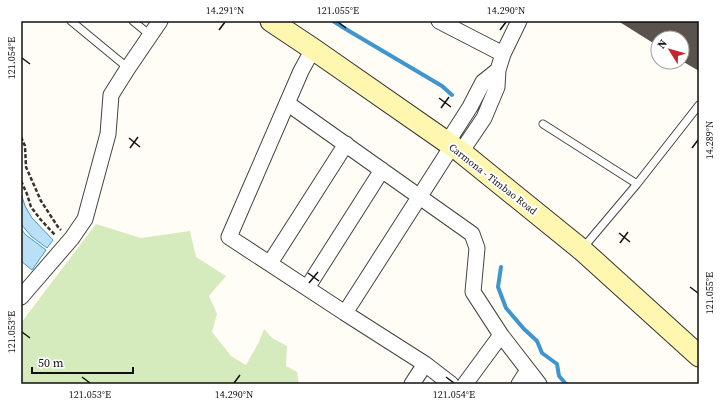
<svg xmlns="http://www.w3.org/2000/svg" width="720" height="405" font-family="'Source Serif 4',serif">
<rect width="100%" height="100%" fill="#fffdf5"/>
<path fill="#d5ebbd" d="M 96,224 L 141,238 L 190,231 L 196,257 L 226,276 L 209,296 L 217,314 L 212,332 L 231,356 L 246,365 L 259,342 L 264,329 L 272,338 L 287,346 L 286,366 L 297,372 L 299,384 L 21,384 L 21,323 Z"/>
<path fill="#b9e0f7" stroke="#3f96cf" d="M 21,193 L 25,206 L 32,218 L 53,240 L 47,248 L 31,236 L 21,224 Z
M 21,229 L 26,235 L 46,250 L 32,270 L 21,261 Z"/>
<g fill="none" stroke-linecap="round" stroke-linejoin="round">
<path stroke="#3f96cf" stroke-width="4" d="M 333,21 L 349,31 L 442,86 L 452,95
M 501,267 L 498,287 L 506,308 L 524,329 L 537,341 L 542,353 L 557,364 L 559,376 L 566,384"/>
</g>
<path fill="#5a524d" d="M 618,21 L 699,21 L 699,71 L 682,61 L 682,38 L 658,38 L 658,46 Z"/>
<g fill="none" stroke-linecap="round" stroke-linejoin="round">
<g stroke="#444" stroke-width="9">
<path id="lane" d="M 71,21 L 128,68
M 133,21 L 150,35
M 543,124 L 637,184
M 583,248 L 637,184 L 699,105"/>
</g>
<g stroke="#444" stroke-width="17">
<path id="street" d="M 439,21 L 503,54
M 313,49 L 301,71 L 229,237 L 345,313 L 452,146
M 287,103 L 472,234 L 477,248 L 473,292 L 501,335 L 539,384
M 447,143 L 470,107 L 483,82 L 498,70
M 461,152 L 484,118 L 497,87 L 498,70 L 503,54 L 519,21
M 270,263 L 346,144
M 307,288 L 382,170
M 21,297 L 72,238 L 85,219 L 108,134 L 111,95 L 128,68 L 160,21
M 345,313 L 425,364 L 451,384
M 412,384 L 425,364
M 465,384 L 501,335
M 519,384 L 528,370"/>
</g>
<g stroke="#333" stroke-width="23">
<path id="secondary" d="M 271,21 L 313,49 L 461,152 L 582,250 L 699,356"/>
</g>
<path stroke="#333" stroke-width="2.5" stroke-dasharray="4 2" stroke-linecap="butt" d="M 21,137 L 25,146 L 26,167 L 41,201 L 58,227 L 61,230
M 21,181 L 27,194 L 31,207 L 41,220 L 55,235"/>
<use href="#lane" stroke="#fff" stroke-width="7"/>
<use href="#street" stroke="#fff" stroke-width="15"/>
<use href="#secondary" stroke="#fff6b0" stroke-width="21"/>
</g>
<path fill="none" stroke="#111" stroke-width="1.5" d="M 338,22 L 346,28M 219,30 L 225,22M 500,30 L 506,22M 22,58 L 30,64M 439,98 L 451,107M 441,108 L 449,97M 129,138 L 140,147M 130,148 L 138,137M 692,148 L 698,140M 619,233 L 630,242M 620,243 L 628,232M 308,273 L 319,281M 309,283 L 318,272M 690,287 L 698,293M 22,332 L 30,338M 82,377 L 90,383M 446,377 L 454,383M 234,383 L 240,375"/>
<g text-anchor="middle" dominant-baseline="central" stroke-width="4" stroke-linejoin="round" paint-order="stroke">
<g font-size="10" fill="#111" stroke="#fff">
<text transform="translate(493 179) rotate(38)">Carmona - Timbao Road</text>
</g>
</g>
<rect width="720" height="405" fill="none" stroke="#ffffff" stroke-width="44"/>
<g transform="translate(670 50) rotate(307)"><circle r="19" fill="#ffffff" stroke="#a0a0a0"/>
<path d="M0-3L7 15L0 10L-7 15Z" fill="#c4262e"/>
<text y="-6" font-size="11" font-weight="bold" text-anchor="middle" fill="#111111">N</text>
</g>
<path d="M32 367v6h101v-6" fill="none" stroke="#111111" stroke-width="2"/>
<text x="38" y="367" font-size="12" fill="#111111" stroke="#ffffff" stroke-width="3" paint-order="stroke">50 m</text>
<rect x="22" y="22" width="676" height="361" fill="none" stroke="#111" stroke-width="1.5"/>
<g font-size="10" text-anchor="middle" fill="#111">
<text x="225" y="14">14.291°N</text>
<text x="338" y="14">121.055°E</text>
<text x="506" y="14">14.290°N</text>
<text transform="translate(11 58) rotate(-90)" y="4">121.054°E</text>
<text transform="translate(709 140) rotate(-90)" y="4">14.289°N</text>
<text transform="translate(709 293) rotate(-90)" y="4">121.055°E</text>
<text transform="translate(11 332) rotate(-90)" y="4">121.053°E</text>
<text x="90" y="398">121.053°E</text>
<text x="234" y="398">14.290°N</text>
<text x="454" y="398">121.054°E</text>
</g>
</svg>
